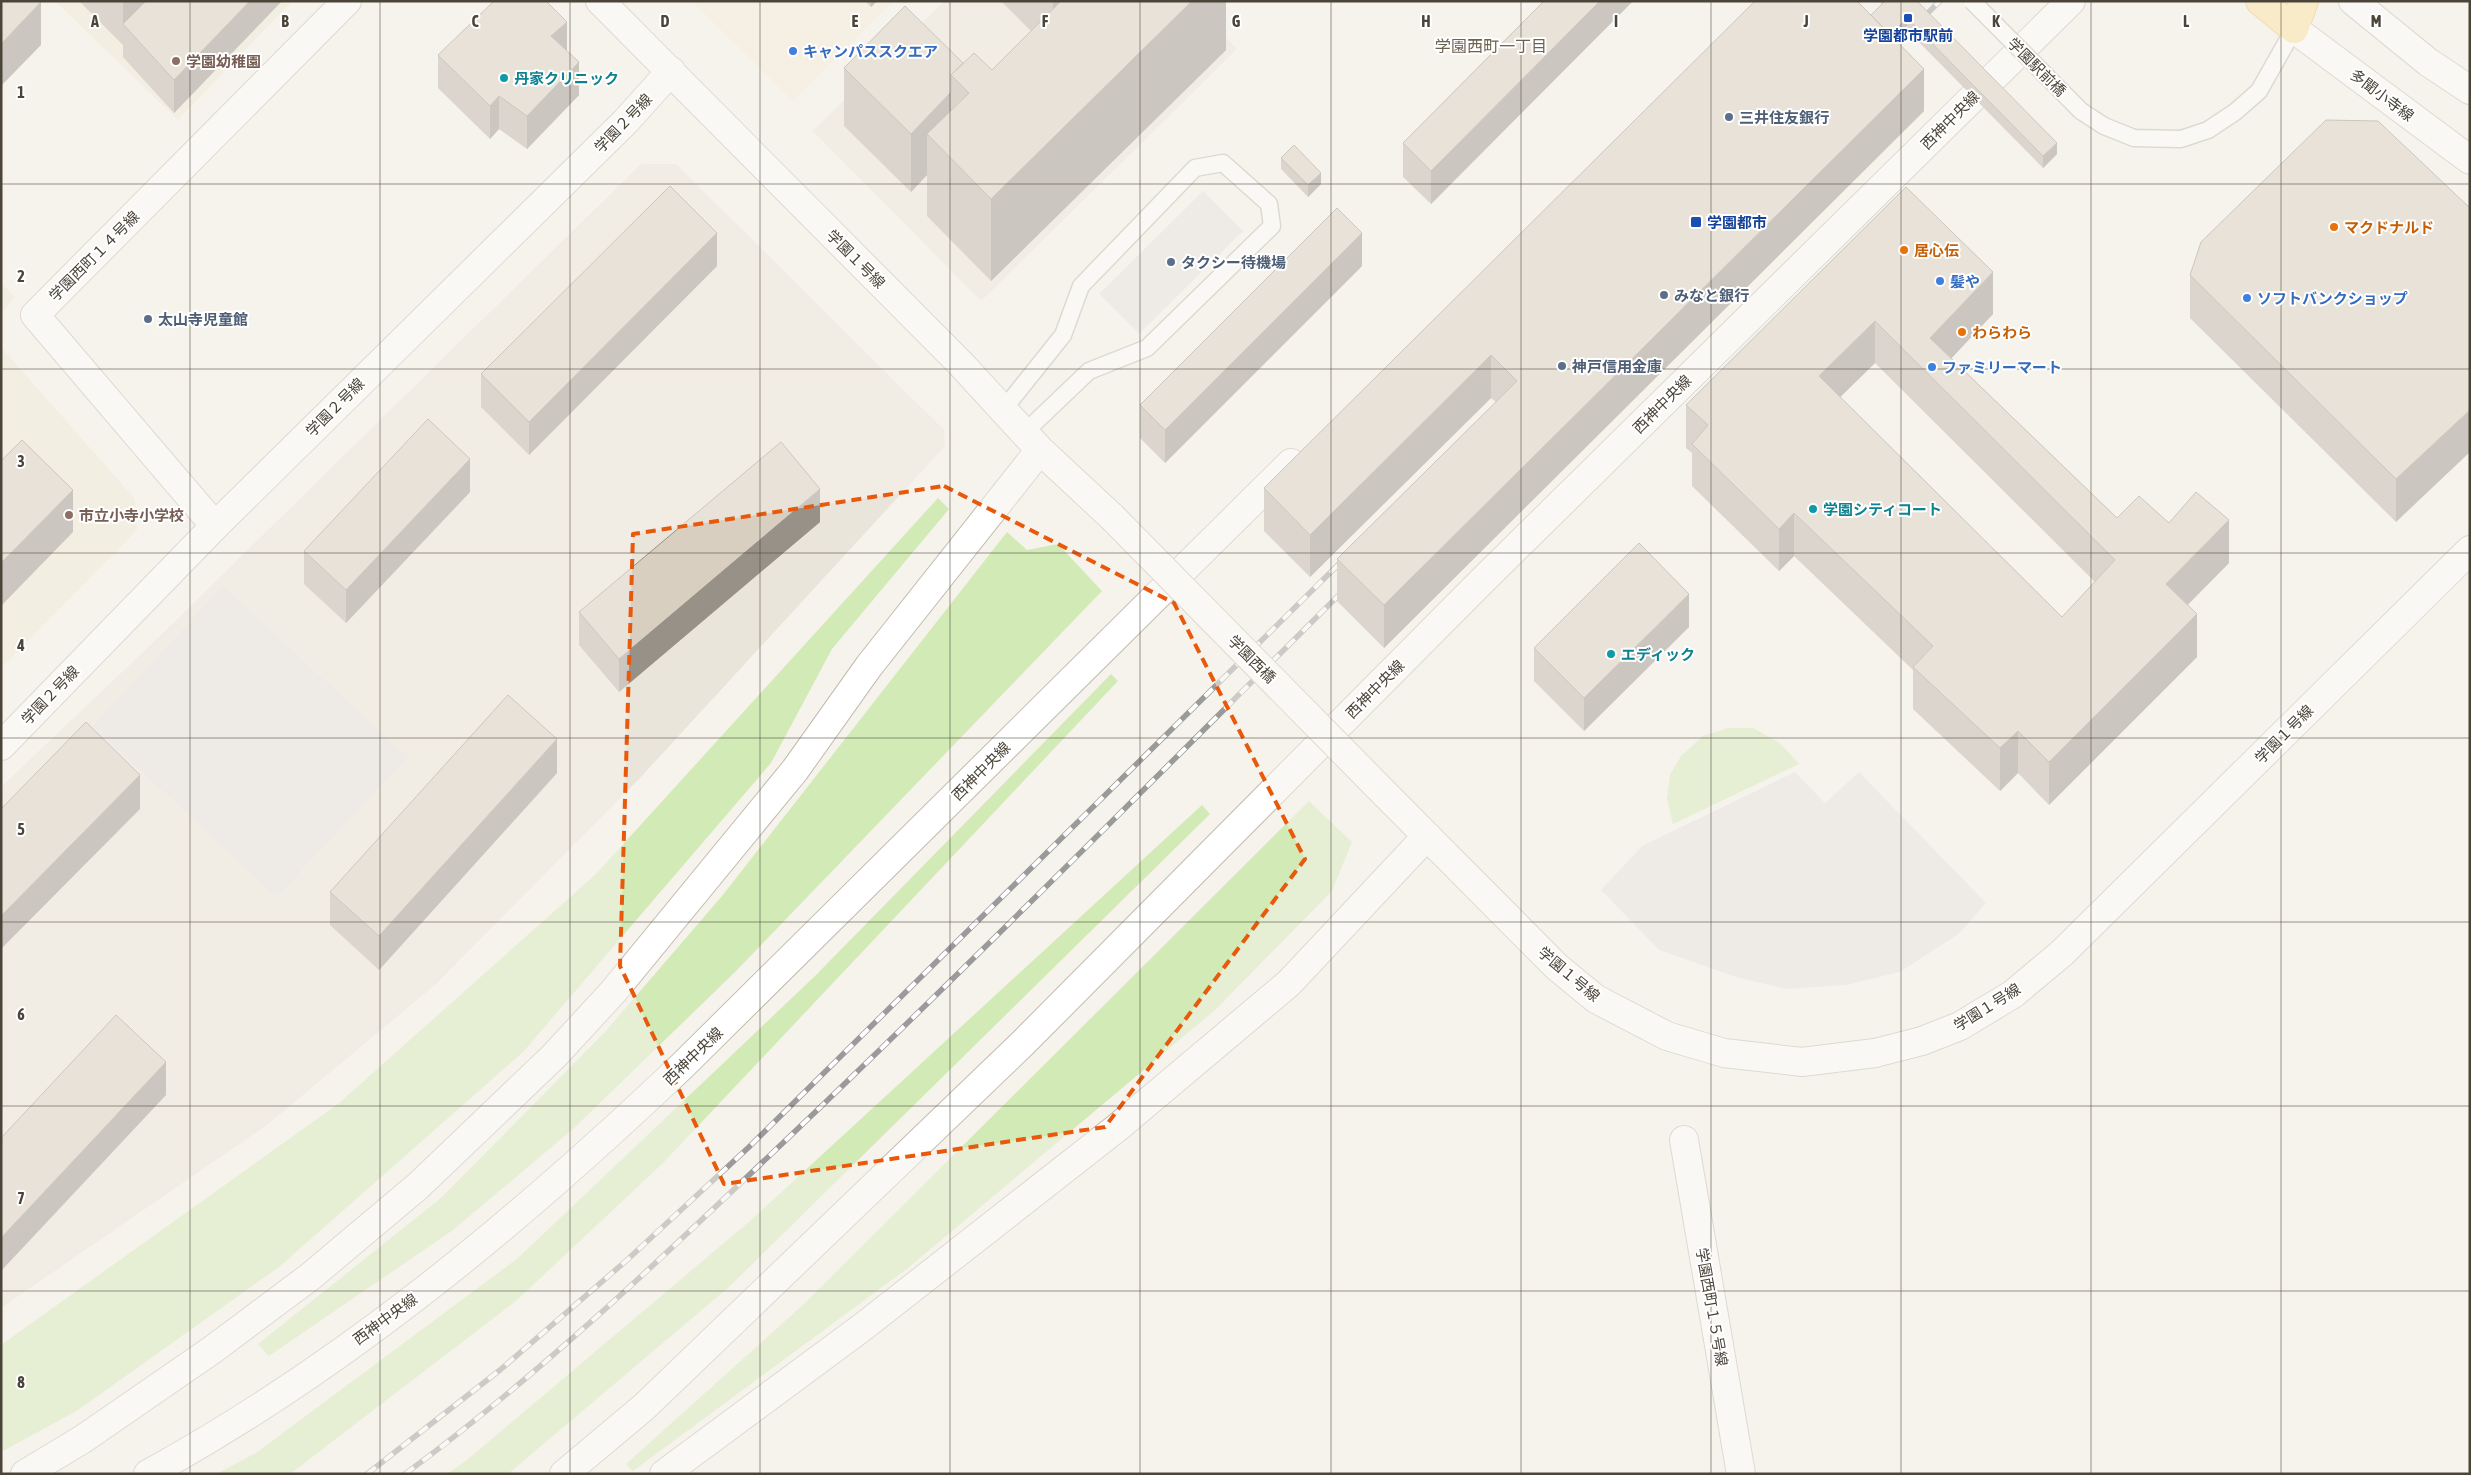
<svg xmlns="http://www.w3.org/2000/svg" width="2471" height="1475" font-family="'Asap Condensed','Noto Sans JP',sans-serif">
<rect width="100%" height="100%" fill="#f6f3ec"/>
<path fill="#eae5da" d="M 944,1 L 1190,1 L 1237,49 L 981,301 L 813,131 Z
M 641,164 L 676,164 L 944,430 L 945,446 L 640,778 L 435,985 L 267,1125 L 1,1308 L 1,787 L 160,636 Z"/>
<path fill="#f7ead8" d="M 692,1 L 894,1 L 793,101 Z"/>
<path fill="#efe8d6" d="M 55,1 L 292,1 L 178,120 Z
M 1,283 L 15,297 L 1,314 Z
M 1,347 L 135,499 L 137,530 L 1,668 Z"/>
<path fill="#d2eab5" d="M 938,498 L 949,509 L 832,649 L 771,763 L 523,1052 L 279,1267 L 78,1410 L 1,1452 L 1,1345 L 338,1104 L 596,874 Z
M 1007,532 L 1027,550 L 1058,544 L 1102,591 L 735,972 L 573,1129 L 453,1230 L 269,1356 L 258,1344 L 441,1198 L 605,1032 L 722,896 Z
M 1111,674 L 1118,681 L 664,1162 L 516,1301 L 290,1474 L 216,1474 L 256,1453 L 518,1258 L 815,976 Z
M 1728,728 L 1753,728 L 1780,743 L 1799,764 L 1673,824 L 1667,799 L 1670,775 L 1681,756 L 1703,736 Z
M 1309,801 L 1352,842 L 1332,891 L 1215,1010 L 908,1268 L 633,1471 L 626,1464 L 805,1303 Z
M 1202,805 L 1210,814 L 729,1287 L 508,1474 L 447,1474 L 467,1460 L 750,1221 Z"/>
<path fill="#e5e3e0" d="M 1203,191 L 1243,231 L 1139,334 L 1099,294 Z
M 223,586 L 407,757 L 277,897 L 93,726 Z
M 1795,772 L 1825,803 L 1859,772 L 1986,903 L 1960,933 L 1900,972 L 1846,985 L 1786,989 L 1736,977 L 1659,950 L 1601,890 L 1642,846 Z"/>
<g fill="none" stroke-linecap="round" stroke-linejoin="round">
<g stroke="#c2bbae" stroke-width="19">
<path id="service" d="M 2081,111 L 2104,126 L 2134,138 L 2181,139 L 2208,130 L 2235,112 L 2259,91 L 2294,29
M 1003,410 L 1063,335 L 1081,286 L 1195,168 L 1223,163 L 1269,204 L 1272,226 L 1147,348 L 1089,371 L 1024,433"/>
</g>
<g stroke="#c2bbae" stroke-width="30">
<path id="minor" d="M 215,526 L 35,315 L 347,1
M 1684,1140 L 1741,1474"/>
</g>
<g stroke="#c2bbae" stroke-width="30">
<path id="tertiary" d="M 600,1 L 961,364 L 1040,450 L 1112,517
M 2353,1 L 2428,62 L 2470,90
M 2294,29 L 2470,160
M 1,746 L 215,526 L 625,122 L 671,71
M 1393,802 L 1557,967 L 1596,999 L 1667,1036 L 1724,1053 L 1802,1062 L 1875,1053 L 1922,1041 L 1960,1026 L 2013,994 L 2062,953 L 2470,550
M 25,1474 L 83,1439 L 212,1350 L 311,1276 L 418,1186 L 554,1056 L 613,992 L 795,770 L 869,666 L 1040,450
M 148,1474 C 345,1366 520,1220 682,1066 L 1291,463
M 564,1474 L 644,1407 L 1023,1043 L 1482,581 L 2071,1
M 664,1474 L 864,1326 L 1118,1127 L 1289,983 L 1427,836"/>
</g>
<g stroke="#e6c16a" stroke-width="30">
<path id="primary" d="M 2260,1 L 2294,29 L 2304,1"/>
</g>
<use href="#service" stroke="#fff" stroke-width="16"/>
<use href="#minor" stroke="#fff" stroke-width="28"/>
<use href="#tertiary" stroke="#fff" stroke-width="28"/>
<use href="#primary" stroke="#ffe39c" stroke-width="28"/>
<g stroke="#9a9a9a" stroke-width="5.5">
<path id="rail" d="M 1888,52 L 1940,1
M 367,1474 L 500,1370 L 627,1260 L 749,1147 L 1348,555
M 405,1474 C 541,1374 664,1256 786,1140 C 976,959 1160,773 1346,588"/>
</g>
<use href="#rail" stroke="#fff" stroke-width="4" stroke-dasharray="11" stroke-linecap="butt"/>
<g stroke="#c2bbae" stroke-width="19" stroke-linecap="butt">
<path id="service-bridge" d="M 1972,1 L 2081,111"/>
</g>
<g stroke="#c2bbae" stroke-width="30" stroke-linecap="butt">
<path id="tertiary-bridge" d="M 1112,517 L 1393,802"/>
</g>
<use href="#service-bridge" stroke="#fff" stroke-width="16"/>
<use href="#tertiary-bridge" stroke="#fff" stroke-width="28"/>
</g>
<path fill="#bab2a6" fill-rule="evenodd" d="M 79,1 L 282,1 L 174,113 L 123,57 L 123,45 Z
M 865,1 L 877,1 L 871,7 Z
M 1001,1 L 1226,1 L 1226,50 L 991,281 L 927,216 L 927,175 L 911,192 L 844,126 L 844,68 L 963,63 L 992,70 L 1031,31 Z
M 1544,1 L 1633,1 L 1431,204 L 1403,177 L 1403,143 Z
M 1879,1 L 1917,1 L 2057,154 L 2043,168 L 1907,30 L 1896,40 L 1924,111 L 1384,648 L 1337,601 L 1337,559 L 1496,402 L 1491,398 L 1310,577 L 1264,531 L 1264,488 L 1871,15 L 1882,4 Z
M 567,51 L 579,95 L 527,149 L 499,129 L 490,139 L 438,88 L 438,55 Z
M 1281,158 L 1321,184 L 1308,197 L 1281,169 Z
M 1906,187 L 1993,314 L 1951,358 L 2117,518 L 2169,523 L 2229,563 L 2188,605 L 2197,657 L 2049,805 L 2018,773 L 2000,791 L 1913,709 L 1913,670 L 1794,556 L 1779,571 L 1692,486 L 1692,453 L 1686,448 L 1686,405 ZM 1875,363 L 2095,582 L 2062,617 L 1840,397 Z
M 2470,208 L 2396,522 L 2190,318 L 2190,275 Z
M 717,266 L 529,455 L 481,407 L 481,374 Z
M 1362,266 L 1165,463 L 1140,438 L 1140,405 Z
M 470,492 L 346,623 L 304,584 L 304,551 Z
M 820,522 L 619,692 L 579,645 L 579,612 Z
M 1689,627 L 1584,731 L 1534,681 L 1534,648 Z
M 557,773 L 379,970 L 330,925 L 330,892 Z"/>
<path fill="#979187" d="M 124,1 L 162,1 L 123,24 L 123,45 L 123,2 Z
M 250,1 L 282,1 L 174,113 L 174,80 Z
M 871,1 L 877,1 L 871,7 Z
M 1053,1 L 1104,1 L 1053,53 Z
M 1192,1 L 1226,1 L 1226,50 L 991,281 L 991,199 Z
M 1600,1 L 1633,1 L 1431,204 L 1431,171 Z
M 41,2 L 41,45 L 1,86 L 1,44 Z
M 1907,18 L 1907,30 L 1875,61 L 1875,50 Z
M 567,22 L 567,56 L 551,36 Z
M 579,62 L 579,95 L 527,149 L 527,116 Z
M 1924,69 L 1924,111 L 1384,648 L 1384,605 Z
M 951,92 L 951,150 L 927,134 L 927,175 L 911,192 L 911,134 Z
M 499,96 L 499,129 L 490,139 L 490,106 Z
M 2057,143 L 2057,154 L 2043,168 L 2043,156 Z
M 1321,173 L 1321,184 L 1308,197 L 1308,185 Z
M 717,233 L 717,266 L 529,455 L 529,422 Z
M 1362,233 L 1362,266 L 1165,463 L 1165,430 Z
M 1993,272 L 1993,314 L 1933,378 L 1930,338 Z
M 1875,321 L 1875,363 L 1819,418 L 1819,376 Z
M 1491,355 L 1491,398 L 1310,577 L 1310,535 Z
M 2470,410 L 2470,452 L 2396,522 L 2396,479 Z
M 470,459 L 470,492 L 346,623 L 346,590 Z
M 820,489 L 820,522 L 619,692 L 619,659 Z
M 73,490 L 73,532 L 1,606 L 1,563 Z
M 1794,513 L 1794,556 L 1779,571 L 1779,529 Z
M 2229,520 L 2229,563 L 2166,626 L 2166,584 Z
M 1689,594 L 1689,627 L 1584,731 L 1584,698 Z
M 2197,614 L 2197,657 L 2049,805 L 2049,762 Z
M 2018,731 L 2018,773 L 2000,791 L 2000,748 Z
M 557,739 L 557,773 L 379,970 L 379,936 Z
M 140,775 L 140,809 L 1,949 L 1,916 Z
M 166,1062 L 166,1095 L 1,1271 L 1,1238 Z"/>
<path fill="#d8cfc1" stroke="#979187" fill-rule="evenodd" d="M 1,1 L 40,1 L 41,2 L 1,44 Z
M 146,1 L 250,1 L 174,80 L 123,24 Z
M 494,1 L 546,1 L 567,22 L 551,36 L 579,62 L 527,116 L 499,96 L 490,106 L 438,55 Z
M 1061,1 L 1192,1 L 991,199 L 927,134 L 969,93 L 951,75 L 974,53 L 992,70 Z
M 1544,1 L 1600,1 L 1431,171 L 1403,143 Z
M 1755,1 L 1857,1 L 1924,69 L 1384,605 L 1337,559 L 1517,381 L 1491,355 L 1310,535 L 1264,488 Z
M 1885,1 L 1917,1 L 2057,143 L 2043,156 L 1907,18 L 1890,35 L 1871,15 Z
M 905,6 L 963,63 L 951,75 L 951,92 L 911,134 L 844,68 Z
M 2326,120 L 2378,121 L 2470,208 L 2470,410 L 2396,479 L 2190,275 L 2201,242 Z
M 1294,145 L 1321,173 L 1308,185 L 1281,158 Z
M 670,186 L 717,233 L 529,422 L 481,374 Z
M 1906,187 L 1993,272 L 1930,338 L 2117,518 L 2139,496 L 2169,523 L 2196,492 L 2229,520 L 2166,584 L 2197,614 L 2049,762 L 2018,731 L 2000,748 L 1913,667 L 1933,646 L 1794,513 L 1779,529 L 1692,444 L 1708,425 L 1686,405 ZM 1875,321 L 2115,560 L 2062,617 L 1819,376 Z
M 1337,208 L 1362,233 L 1165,430 L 1140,405 Z
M 428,419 L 470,459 L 346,590 L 304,551 Z
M 22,440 L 73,490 L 1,563 L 1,461 Z
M 781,442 L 820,489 L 619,659 L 579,612 Z
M 1639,543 L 1689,594 L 1584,698 L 1534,648 Z
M 508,695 L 557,739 L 379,936 L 330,892 Z
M 86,722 L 140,775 L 1,916 L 1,809 Z
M 116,1015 L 166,1062 L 1,1238 L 1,1138 Z"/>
<path d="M0 0H2471V1475H0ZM 944,486 L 1174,603 L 1305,859 L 1105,1127 L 724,1184 L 620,966 L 633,534 Z" fill="#f6f3ec" fill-opacity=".55" fill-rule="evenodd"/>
<path fill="none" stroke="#e8590c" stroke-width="4" stroke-dasharray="10 6" stroke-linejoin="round" d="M 944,486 L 1174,603 L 1305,859 L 1105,1127 L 724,1184 L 620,966 L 633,534 Z"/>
<path fill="none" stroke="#4b4439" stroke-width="1" stroke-opacity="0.55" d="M 190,1 L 190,1474M 380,1 L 380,1474M 570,1 L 570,1474M 760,1 L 760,1474M 950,1 L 950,1474M 1140,1 L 1140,1474M 1331,1 L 1331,1474M 1521,1 L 1521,1474M 1711,1 L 1711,1474M 1901,1 L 1901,1474M 2091,1 L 2091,1474M 2281,1 L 2281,1474M 1,184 L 2470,184M 1,369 L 2470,369M 1,553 L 2470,553M 1,738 L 2470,738M 1,922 L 2470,922M 1,1106 L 2470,1106M 1,1291 L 2470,1291"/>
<g fill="#1a4fb4" stroke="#fff" stroke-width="2">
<rect x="1903" y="13" width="10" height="10" rx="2.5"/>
<rect x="1690" y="216" width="12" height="12" rx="2.5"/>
</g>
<g fill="#3f7fe0" stroke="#fff" stroke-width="2">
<circle cx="793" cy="51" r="5"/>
<circle cx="1940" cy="281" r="5"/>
<circle cx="2247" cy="298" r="5"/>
<circle cx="1932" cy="367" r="5"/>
</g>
<g fill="#8d6e63" stroke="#fff" stroke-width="2">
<circle cx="176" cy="61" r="5"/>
<circle cx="69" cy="515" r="5"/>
</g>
<g fill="#0f9aa8" stroke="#fff" stroke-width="2">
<circle cx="504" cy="78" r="5"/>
<circle cx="1813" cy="509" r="5"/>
<circle cx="1611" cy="654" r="5"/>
</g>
<g fill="#5c6f8a" stroke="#fff" stroke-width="2">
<circle cx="1729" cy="117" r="5"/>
<circle cx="1171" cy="262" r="5"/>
<circle cx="1664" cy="295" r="5"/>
<circle cx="148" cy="319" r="5"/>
<circle cx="1562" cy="366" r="5"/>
</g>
<g fill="#e8710a" stroke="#fff" stroke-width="2">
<circle cx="2334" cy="227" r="5"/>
<circle cx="1904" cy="250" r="5"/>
<circle cx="1962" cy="332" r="5"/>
</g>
<g text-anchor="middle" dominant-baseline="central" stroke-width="4" stroke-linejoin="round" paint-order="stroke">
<g font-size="15" font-weight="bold" fill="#164399" stroke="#fff">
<text x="1908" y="35">学園都市駅前</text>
<text x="1707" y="222" text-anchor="start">学園都市</text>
</g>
<g font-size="15" font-weight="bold" fill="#366cbe" stroke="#fff" text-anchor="start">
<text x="803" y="51">キャンパススクエア</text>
<text x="1950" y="281">髪や</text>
<text x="2257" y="298">ソフトバンクショップ</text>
<text x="1942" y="367">ファミリーマート</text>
</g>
<g font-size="15" font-weight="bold" fill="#785e54" stroke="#fff" text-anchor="start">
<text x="186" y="61">学園幼稚園</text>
<text x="79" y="515">市立小寺小学校</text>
</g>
<g font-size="15" fill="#4b4439" stroke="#fff">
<text transform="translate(2037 67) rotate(45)">学園駅前橋</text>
<text transform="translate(2382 95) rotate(37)">多聞小寺線</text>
<text transform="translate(1950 120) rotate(-45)">西神中央線</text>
<text transform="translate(623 123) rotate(-46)">学園２号線</text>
<text transform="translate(94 256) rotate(-45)">学園西町１４号線</text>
<text transform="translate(856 259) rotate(45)">学園１号線</text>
<text transform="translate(1662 404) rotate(-45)">西神中央線</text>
<text transform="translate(335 407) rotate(-45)">学園２号線</text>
<text transform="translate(1252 659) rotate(45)">学園西橋</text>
<text transform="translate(1375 689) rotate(-45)">西神中央線</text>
<text transform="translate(50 695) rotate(-46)">学園２号線</text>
<text transform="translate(2284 734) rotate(-45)">学園１号線</text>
<text transform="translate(981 771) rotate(-45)">西神中央線</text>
<text transform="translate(1569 974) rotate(40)">学園１号線</text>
<text transform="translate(1987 1007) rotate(-32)">学園１号線</text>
<text transform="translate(693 1056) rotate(-44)">西神中央線</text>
<text transform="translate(1712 1307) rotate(80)">学園西町１５号線</text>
<text transform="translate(385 1319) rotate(-36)">西神中央線</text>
</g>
<g font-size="15" font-weight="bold" fill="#0d838f" stroke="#fff" text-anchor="start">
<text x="514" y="78">丹家クリニック</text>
<text x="1823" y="509">学園シティコート</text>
<text x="1621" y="654">エディック</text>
</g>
<g font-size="15" font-weight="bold" fill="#4e5e75" stroke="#fff" text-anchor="start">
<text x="1739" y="117">三井住友銀行</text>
<text x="1181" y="262">タクシー待機場</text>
<text x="1674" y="295">みなと銀行</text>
<text x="158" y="319">太山寺児童館</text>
<text x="1572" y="366">神戸信用金庫</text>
</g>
<g font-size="15" font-weight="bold" fill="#c56008" stroke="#fff" text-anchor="start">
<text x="2344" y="227">マクドナルド</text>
<text x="1914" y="250">居心伝</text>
<text x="1972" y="332">わらわら</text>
</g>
<g font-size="16" fill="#6e6250" stroke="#fff">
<text x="1491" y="46">学園西町一丁目</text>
</g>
</g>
<g font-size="16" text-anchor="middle" font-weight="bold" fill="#4b4439" stroke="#fff" stroke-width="4" stroke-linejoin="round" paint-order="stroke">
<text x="95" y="27">A</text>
<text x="285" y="27">B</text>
<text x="475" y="27">C</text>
<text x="665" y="27">D</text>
<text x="855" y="27">E</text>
<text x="1045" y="27">F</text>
<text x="1236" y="27">G</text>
<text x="1426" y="27">H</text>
<text x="1616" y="27">I</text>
<text x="1806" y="27">J</text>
<text x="1996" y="27">K</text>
<text x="2186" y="27">L</text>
<text x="2376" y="27">M</text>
<text x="21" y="98">1</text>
<text x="21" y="282">2</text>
<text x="21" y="467">3</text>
<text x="21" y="651">4</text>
<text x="21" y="835">5</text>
<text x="21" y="1020">6</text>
<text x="21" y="1204">7</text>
<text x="21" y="1388">8</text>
</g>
<rect width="2471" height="1475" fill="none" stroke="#4b4439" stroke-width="5"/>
</svg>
